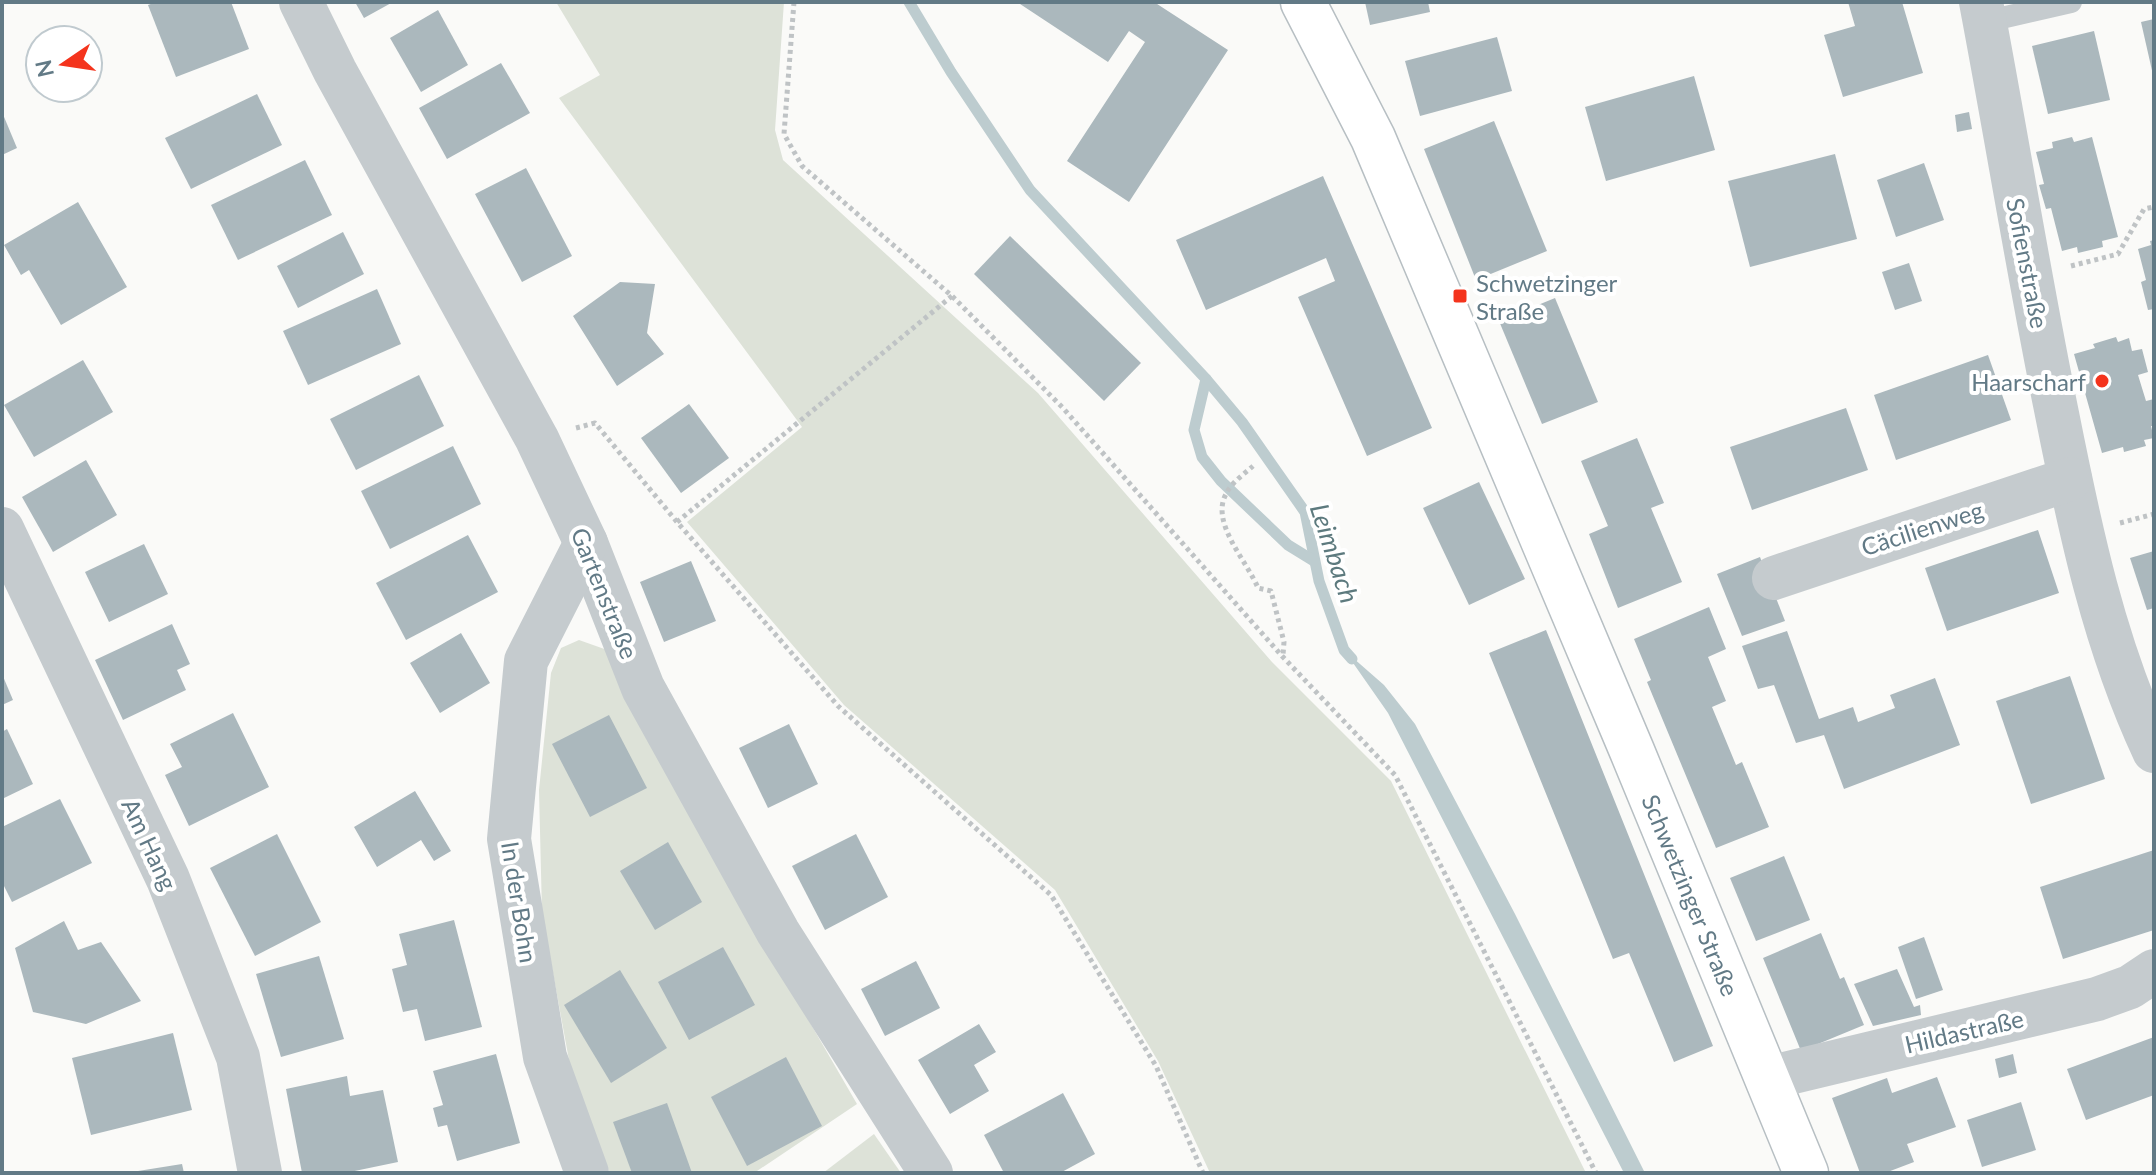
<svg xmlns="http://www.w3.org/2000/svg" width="2156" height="1175" viewBox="0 0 2156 1175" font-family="Lato,sans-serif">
  <rect width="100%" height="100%" fill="#fafaf8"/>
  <g fill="#dde2d8">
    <polygon points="556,2 784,2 775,130 783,160 1038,393 1272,662 1391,781 1586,1173 1210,1173 1158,1061 1055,890 844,705 687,522 802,427 559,98 600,75"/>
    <polygon points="579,640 610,651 720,867 857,1104 754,1173 610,1173 573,1082 542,913 539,790 551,673 561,648"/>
    <polygon points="874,1134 901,1173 823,1173"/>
  </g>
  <polygon fill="#bdcccf" points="1344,650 1384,685 1415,724 1515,914 1645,1173 1624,1173 1388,713"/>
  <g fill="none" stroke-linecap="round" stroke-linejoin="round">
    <g stroke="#bdcccf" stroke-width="11">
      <polyline points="909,2 951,72 1030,190 1206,379 1242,422 1305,512 1319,581 1344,650 1352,659"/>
      <polyline points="1206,379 1194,430 1202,457 1221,481 1288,545 1314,561"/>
    </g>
  </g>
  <g fill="#abb8bd">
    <polygon points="156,2 231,2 249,49 176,77 148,5"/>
    <polygon points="355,2 393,2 364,18"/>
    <polygon points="1017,2 1154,2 1228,50 1129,202 1067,161 1145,42 1129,31 1108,62"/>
    <polygon points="1365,2 1428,2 1430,12 1370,25"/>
    <polygon points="1848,2 1902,2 1923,73 1843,97 1824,35 1855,26"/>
    <polygon points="438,10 468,65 421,92 390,38"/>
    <polygon points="2154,19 2154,75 2153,75 2141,22"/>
    <polygon points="2094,31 2110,100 2048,114 2032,46"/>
    <polygon points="1497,37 1512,91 1420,116 1405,61"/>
    <polygon points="501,63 530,113 447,159 419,108"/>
    <polygon points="1694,76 1715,150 1606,181 1585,107"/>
    <polygon points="257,94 282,145 191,189 165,138"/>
    <polygon points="2,112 17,148 2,155"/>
    <polygon points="1969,112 1972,129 1957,132 1955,115"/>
    <polygon points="1494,121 1547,251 1476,280 1424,149"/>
    <polygon points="2072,137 2074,142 2092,137 2118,237 2102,241 2103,247 2078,253 2077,247 2062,251 2051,208 2046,209 2039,185 2044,184 2036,152 2053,148 2052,142"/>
    <polygon points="1835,154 1857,239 1750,267 1728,181"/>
    <polygon points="305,160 332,215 238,260 211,205"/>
    <polygon points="1924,163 1944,220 1896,237 1877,180"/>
    <polygon points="526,168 572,256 522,282 475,194"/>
    <polygon points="1323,176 1432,428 1367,456 1298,297 1335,281 1326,258 1206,310 1176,240"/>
    <polygon points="78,202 127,287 61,325 29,270 21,275 4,245"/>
    <polygon points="343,232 364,274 298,308 277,266"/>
    <polygon points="1010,236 1141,363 1104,401 974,274"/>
    <polygon points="2154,240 2154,309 2148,310 2141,282 2146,280 2138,249 2151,245 2150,241"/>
    <polygon points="1909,263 1922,301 1895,310 1882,272"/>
    <polygon points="620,282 655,284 647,333 664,354 617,386 573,316"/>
    <polygon points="377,289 401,344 308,385 283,331"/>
    <polygon points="1555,298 1598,402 1542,424 1499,321"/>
    <polygon points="2116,337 2118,342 2129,338 2132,351 2142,349 2148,372 2138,375 2146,401 2154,399 2154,426 2151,426 2154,438 2144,440 2146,446 2124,452 2123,447 2102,453 2074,354 2095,348 2093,344"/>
    <polygon points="1988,355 2011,420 1896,460 1874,395"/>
    <polygon points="83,360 113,412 34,457 4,405"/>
    <polygon points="419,375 444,426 356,470 330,419"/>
    <polygon points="689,404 729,458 681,493 641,438"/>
    <polygon points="1846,408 1868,470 1752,510 1730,447"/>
    <polygon points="1637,438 1664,503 1651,508 1682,582 1618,608 1589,534 1608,526 1581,461"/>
    <polygon points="453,446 481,504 390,549 361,491"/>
    <polygon points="86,460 117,515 53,552 22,497"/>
    <polygon points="1479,482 1525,579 1469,605 1423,508"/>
    <polygon points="2038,530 2059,593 1947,631 1925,568"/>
    <polygon points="468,535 498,592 406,640 376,583"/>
    <polygon points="144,544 168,594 109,622 85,572"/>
    <polygon points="2154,551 2154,608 2147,610 2130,558"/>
    <polygon points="1760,557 1785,621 1742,636 1717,574"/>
    <polygon points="691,561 716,621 664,642 640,582"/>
    <polygon points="1709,607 1726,649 1708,657 1726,701 1712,707 1736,765 1742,762 1769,827 1716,848 1647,682 1651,680 1634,639"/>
    <polygon points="172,624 190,664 177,670 186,690 123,720 95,660"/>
    <polygon points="1546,630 1713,1046 1674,1062 1629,953 1613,959 1489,653"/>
    <polygon points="1787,631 1819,719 1853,707 1858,722 1895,708 1890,695 1935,678 1960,745 1844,789 1824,735 1796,743 1774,685 1758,689 1742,646"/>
    <polygon points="461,633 490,683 440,713 410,663"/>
    <polygon points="2,674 13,700 2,705"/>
    <polygon points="2070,676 2105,779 2031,804 1996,701"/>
    <polygon points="233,713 269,787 189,826 165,775 182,767 170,744"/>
    <polygon points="609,715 647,788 590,817 552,744"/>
    <polygon points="789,724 818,784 768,808 739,748"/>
    <polygon points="7,729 33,784 2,799 2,732"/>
    <polygon points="415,791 451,851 434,861 421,840 377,867 354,827"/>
    <polygon points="60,799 92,863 12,902 2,882 2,827"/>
    <polygon points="277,834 321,922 255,956 210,868"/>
    <polygon points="856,834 888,897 825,930 792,866"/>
    <polygon points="668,842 702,902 655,930 620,871"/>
    <polygon points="2154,850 2154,930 2063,959 2040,887"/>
    <polygon points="1784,856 1810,920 1756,941 1730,878"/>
    <polygon points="454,920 482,1027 425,1041 417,1009 403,1012 392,969 407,965 399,934"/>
    <polygon points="64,921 78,950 101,942 141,1001 86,1024 33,1012 15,948"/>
    <polygon points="1821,933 1840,979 1844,977 1864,1025 1801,1051 1763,958"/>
    <polygon points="1924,937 1943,990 1916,999 1898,947"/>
    <polygon points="723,947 755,1005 689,1040 658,982"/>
    <polygon points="319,956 344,1039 281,1057 256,974"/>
    <polygon points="916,961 940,1008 885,1036 861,989"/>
    <polygon points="1897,969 1914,1007 1920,1005 1921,1015 1873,1026 1854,984"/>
    <polygon points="620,970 667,1048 611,1083 564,1005"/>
    <polygon points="979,1024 996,1052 974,1065 989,1091 950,1114 918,1060"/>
    <polygon points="173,1033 192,1110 91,1135 72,1058"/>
    <polygon points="2154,1037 2154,1095 2086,1120 2067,1069"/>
    <polygon points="496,1054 520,1143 457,1161 447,1125 438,1127 433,1108 443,1105 433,1071"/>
    <polygon points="2013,1054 2017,1073 1999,1078 1995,1059"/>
    <polygon points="786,1057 822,1126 747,1166 711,1097"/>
    <polygon points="347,1076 350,1096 383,1090 398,1162 345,1173 302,1173 286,1089"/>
    <polygon points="1937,1077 1956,1127 1907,1144 1914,1162 1885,1173 1860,1173 1832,1098 1887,1078 1892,1093"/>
    <polygon points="1063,1093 1095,1154 1060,1173 1004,1173 984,1135"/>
    <polygon points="2021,1102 2036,1150 1982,1167 1967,1120"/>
    <polygon points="667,1103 692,1173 632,1173 613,1122"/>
    <polygon points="182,1164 184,1173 138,1173 138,1171"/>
  </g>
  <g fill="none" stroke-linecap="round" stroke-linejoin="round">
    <g stroke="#b7bfc3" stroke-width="47">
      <g id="secondary">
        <path id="s1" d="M1303 2 1373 138 1632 751 1806 1173"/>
      </g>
    </g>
    <g stroke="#bfc3c5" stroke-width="5" stroke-dasharray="4 4" stroke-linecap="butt">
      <polyline points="794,2 784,134 802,166 952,296 1063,408 1282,656 1395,775 1596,1173"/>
      <polyline points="2071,266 2118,254 2144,209 2154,207"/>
      <polyline points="576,428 595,423 677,522 838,706 1051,895 1156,1066 1203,1173"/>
      <path d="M1253 466C1244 474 1231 483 1226 494 1210 523 1247 561 1258 588L1271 591 1284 642 1283 655"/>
      <polyline points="677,522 952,296"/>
      <polyline points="2120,523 2154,514"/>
    </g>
    <polyline stroke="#c5cbce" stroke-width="22" points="1984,22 2071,2"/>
    <g stroke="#c5cbce" stroke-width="44">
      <polyline points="301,2 335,71 537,439 586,543 643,688 778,932 931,1173"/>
      <path d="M1981 2C2007 139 2029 277 2057 414 2080 530 2104 644 2154 751"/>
      <polyline points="2,529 168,879 238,1057 260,1173"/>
      <polyline points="586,543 526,661 509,839 545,1057 587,1173"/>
      <polyline points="1774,578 2070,479"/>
      <polyline points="1768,1078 2097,999 2130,987 2154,971"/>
    </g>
    <use href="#secondary" stroke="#fff" stroke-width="44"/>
  </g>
  <g fill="#f4341d" stroke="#fff" stroke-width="3">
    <rect x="1452" y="288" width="16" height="16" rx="4"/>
    <circle cx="2102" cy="381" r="8"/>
  </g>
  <g text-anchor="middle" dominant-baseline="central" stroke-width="8" stroke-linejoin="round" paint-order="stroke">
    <g font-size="24" fill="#627a86" stroke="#fff">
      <text transform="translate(2028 263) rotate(79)">Sofienstraße</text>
      <text transform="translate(1922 528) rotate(-18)">Cäcilienweg</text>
      <text transform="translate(605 593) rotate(68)">Gartenstraße</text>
      <text transform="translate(150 844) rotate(65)">Am Hang</text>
      <text stroke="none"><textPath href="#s1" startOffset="974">Schwetzinger Straße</textPath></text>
      <text transform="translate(520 902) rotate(81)">In der Bohn</text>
      <text transform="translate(1964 1031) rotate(-13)">Hildastraße</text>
    </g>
    <g font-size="24" fill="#627a86" stroke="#fff" text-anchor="start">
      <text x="1476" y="282">Schwetzinger<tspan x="1476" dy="28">Straße</tspan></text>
      <text x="2086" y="381" text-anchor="end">Haarscharf</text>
    </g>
    <g font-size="26" font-style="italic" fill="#5d7a7e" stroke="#fff">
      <text transform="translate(1335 553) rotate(72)">Leimbach</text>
    </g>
  </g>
  <rect width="2156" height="1175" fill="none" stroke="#627a86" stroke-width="8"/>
  <g transform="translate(64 64) rotate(257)"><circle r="38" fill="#ffffff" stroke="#c0cacf" stroke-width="2"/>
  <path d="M0-6L14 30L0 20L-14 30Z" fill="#f4341d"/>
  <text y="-12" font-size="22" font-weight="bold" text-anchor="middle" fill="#627a86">N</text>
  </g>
</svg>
